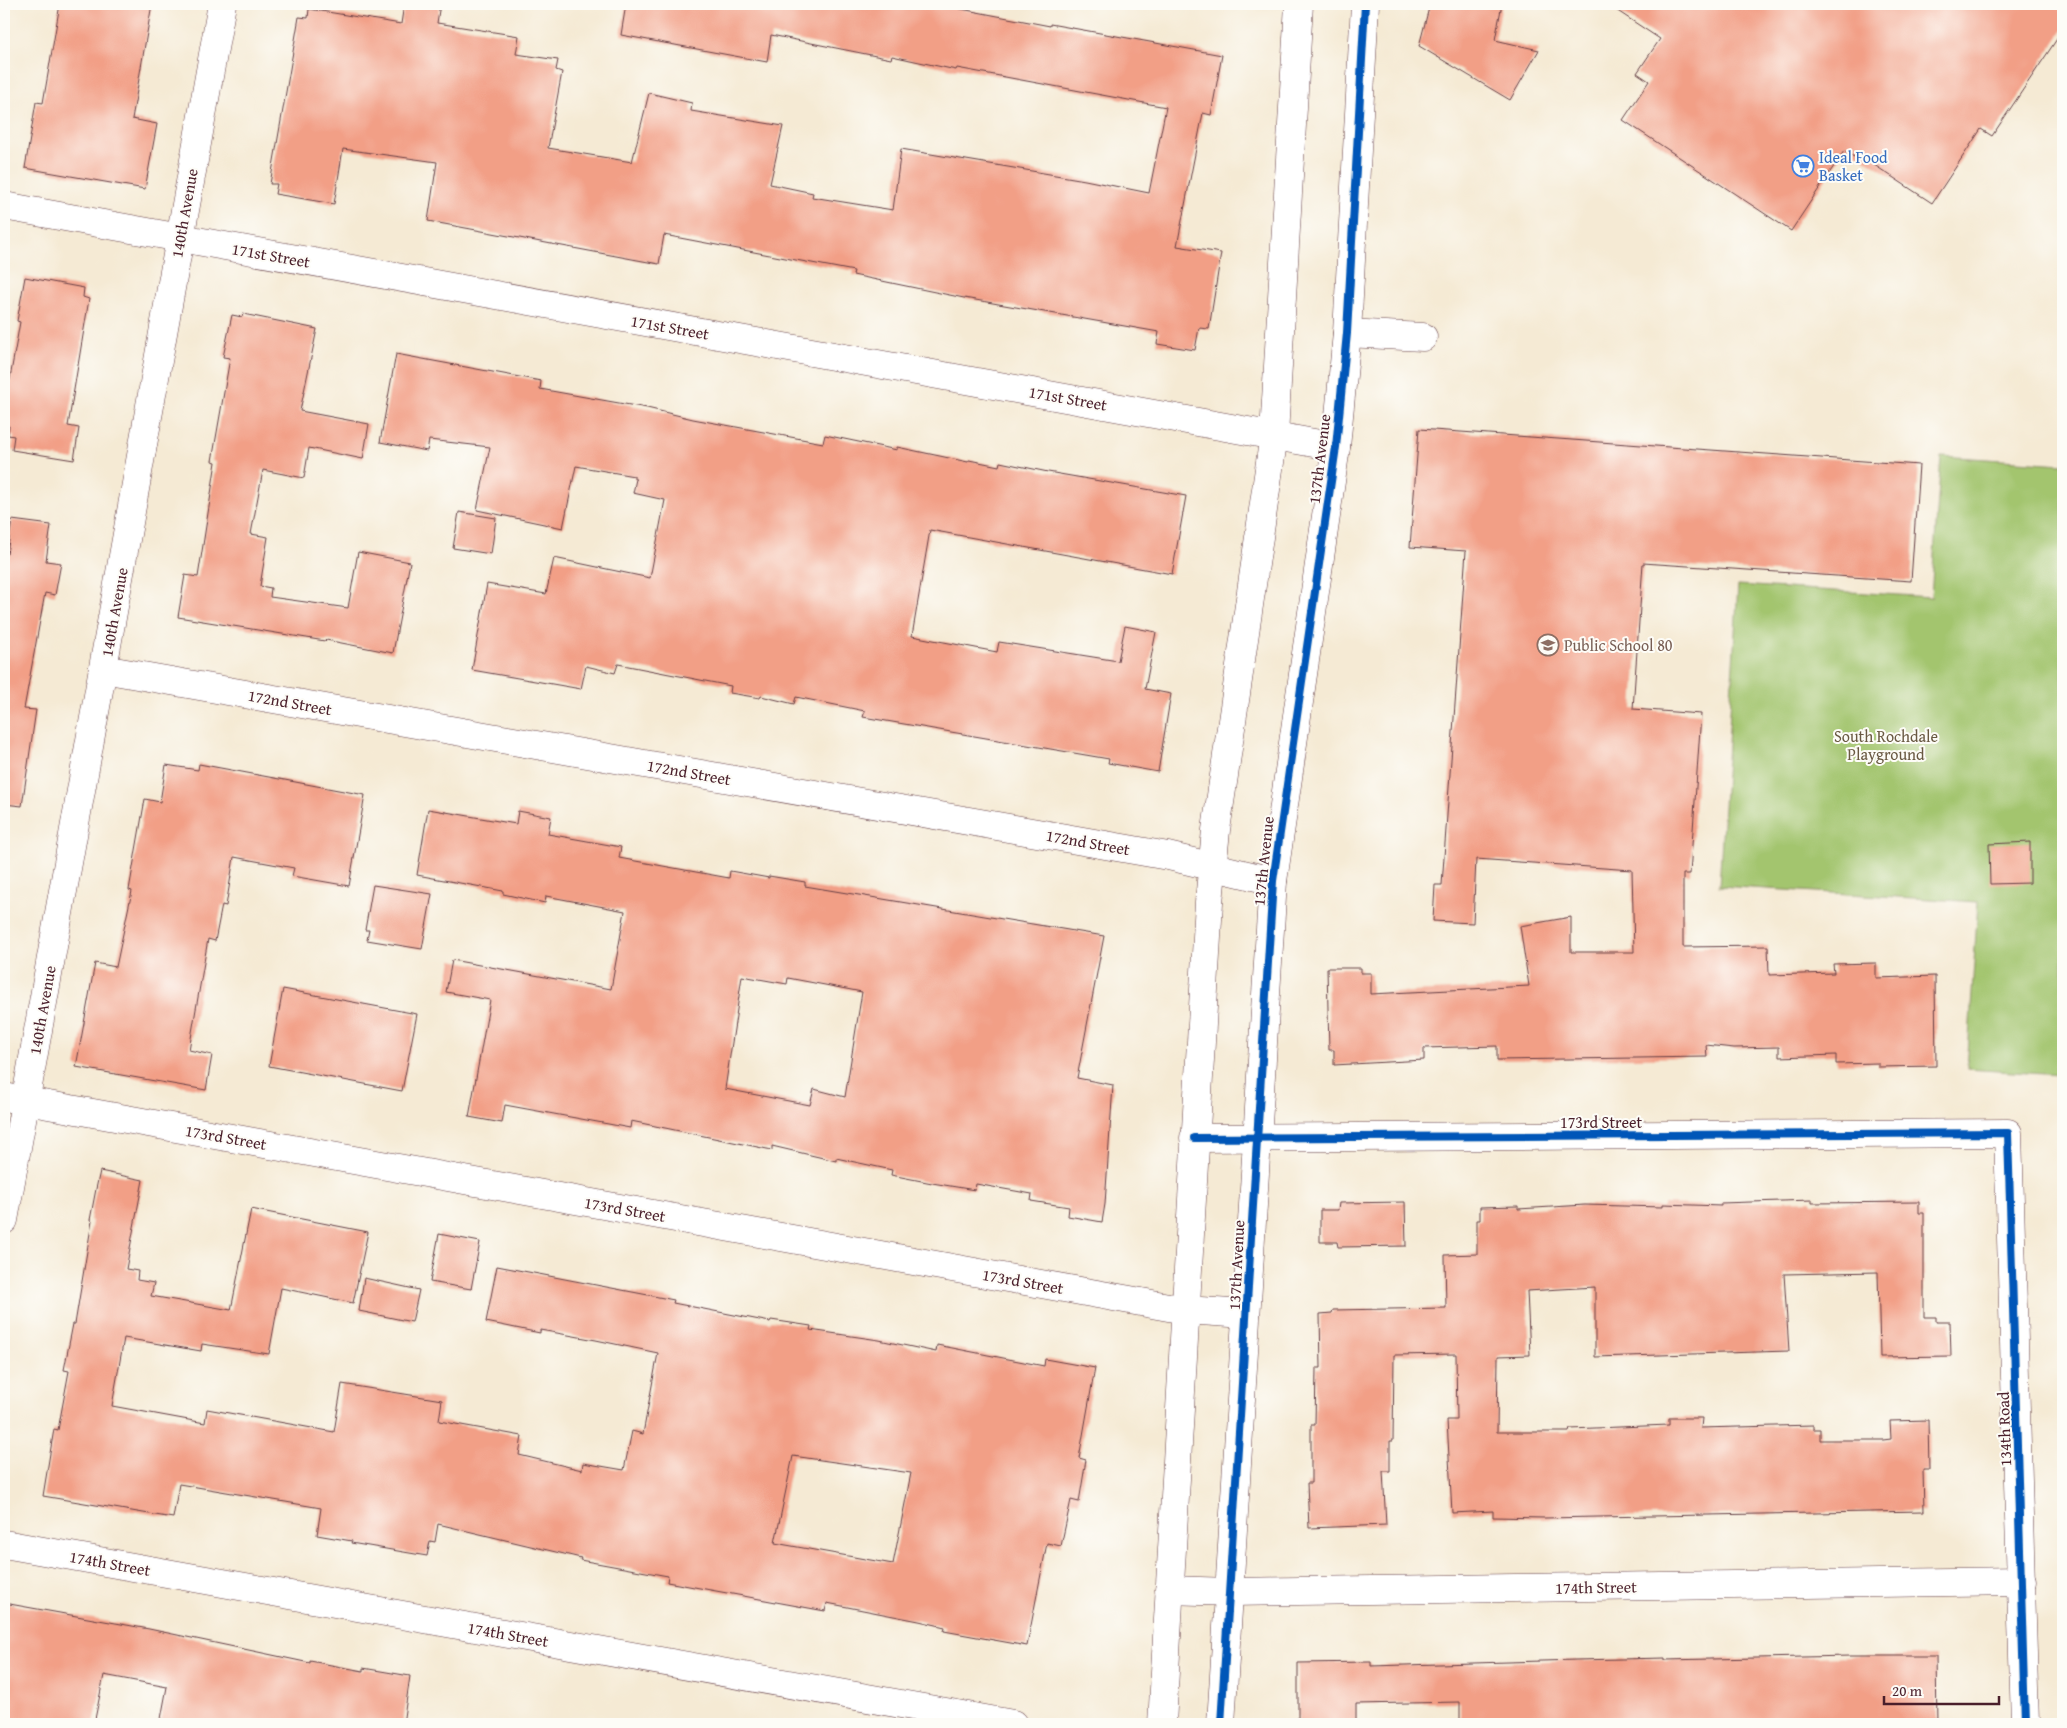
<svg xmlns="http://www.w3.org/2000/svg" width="2067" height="1728" viewBox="0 0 2067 1728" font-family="'Gentium Book Plus',serif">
  <rect width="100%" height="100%" fill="#fdfcf7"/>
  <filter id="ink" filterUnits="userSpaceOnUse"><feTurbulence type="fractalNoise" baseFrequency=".02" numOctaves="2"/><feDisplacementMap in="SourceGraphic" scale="10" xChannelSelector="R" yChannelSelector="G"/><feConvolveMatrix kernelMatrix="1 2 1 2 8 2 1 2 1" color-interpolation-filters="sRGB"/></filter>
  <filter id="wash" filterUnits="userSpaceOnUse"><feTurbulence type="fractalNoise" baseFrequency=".0096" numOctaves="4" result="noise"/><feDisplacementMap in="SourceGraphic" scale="20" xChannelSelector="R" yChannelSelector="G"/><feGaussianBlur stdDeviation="1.12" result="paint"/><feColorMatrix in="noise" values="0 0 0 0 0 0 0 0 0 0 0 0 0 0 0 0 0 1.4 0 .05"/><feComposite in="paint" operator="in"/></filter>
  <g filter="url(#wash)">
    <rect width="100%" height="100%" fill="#f5ead4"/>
    <polygon fill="#a3c56e" stroke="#76724c" points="1941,456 2063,464 2063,1009 2059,1075 1967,1069 1978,902 1719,886 1738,585 1931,597"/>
    <g id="blocks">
      <g fill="#f29f86" fill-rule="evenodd">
        <polygon points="60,4 152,4 132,119 157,124 145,189 25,168 36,102 43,103"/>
        <polygon points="404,4 440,4 437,23 519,36 516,54 558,60 556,70 562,72 548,148 632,162 649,93 692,103 691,111 783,126 770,184 813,193 812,197 893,210 901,149 1085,180 1149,193 1166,107 957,68 956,70 892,56 891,59 771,35 767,62 621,35 626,4 935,4 1050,26 1050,24 1222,55 1211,115 1203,113 1177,246 1221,253 1209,329 1199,328 1195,350 1157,344 1159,332 964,298 853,275 854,271 664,235 659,264 428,221 437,162 343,149 334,204 275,194 277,184 270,184 299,17 308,18 309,9 401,24"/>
        <polygon points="1430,4 1502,4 1495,40 1539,50 1510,100 1419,46"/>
        <polygon points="1607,4 2063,4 2063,30 1992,136 1981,129 1932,203 1856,153 1854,157 1844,151 1791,231 1623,120 1649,81 1637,73 1660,39"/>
        <polygon points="25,277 84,288 83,297 89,299 68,426 79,428 74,460 12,450 14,436 8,435 9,426 4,425 4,412 20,322 17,321"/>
        <polygon points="243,314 317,329 300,411 369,424 363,459 309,448 304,478 263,470 251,534 268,537 260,586 271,588 270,597 348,608 358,552 410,562 393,653 326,640 325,641 178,617 185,575 198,577 216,462 212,461 230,358 223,357 232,315 242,317"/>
        <polygon points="396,354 541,381 540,389 647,408 693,419 823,443 825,435 897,450 897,447 968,462 969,460 999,466 1000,462 1048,472 1186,496 1172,574 930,530 912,636 997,652 999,642 1118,661 1125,626 1156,632 1145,689 1171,694 1158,772 1108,763 1109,759 863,717 865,711 796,697 794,704 761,696 760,698 730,693 731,686 618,664 615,673 586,666 581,689 472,670 487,584 546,594 554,558 650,578 665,500 633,493 636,479 634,479 634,476 576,466 563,528 477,510 490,447 429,440 427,451 380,442"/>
        <polygon points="1419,429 1919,465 1911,581 1643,563 1633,709 1701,714 1690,874 1683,874 1683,947 1768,946 1769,975 1834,973 1833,964 1876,963 1876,978 1935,976 1936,1066 1878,1067 1878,1063 1836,1064 1836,1055 1779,1057 1779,1047 1734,1048 1706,1045 1707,1057 1497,1060 1497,1046 1459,1047 1424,1048 1424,1060 1334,1065 1334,1050 1329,1050 1327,968 1361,968 1361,973 1371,973 1371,994 1529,986 1520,926 1571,917 1571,952 1634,952 1632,870 1476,859 1473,923 1433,921 1435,885 1442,885 1466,551 1410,547"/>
        <polygon points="459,512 496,518 491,554 453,548"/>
        <polygon points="12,520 51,525 46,561 61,563 55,595 45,593 24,709 36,710 22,806 4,804 4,554 7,554"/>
        <polygon points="199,764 365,795 349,886 292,876 294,868 234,857 226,906 222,905 215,941 208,939 189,1050 212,1055 206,1090 76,1067 95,963 116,967 132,891 129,890 145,799 160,802 166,765 198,770"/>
        <path d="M428 809 516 824 518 811 551 817 548 834 621 847 619 858 729 878 730 871 769 878V876L805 882V886L1104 936 1077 1078 1113 1085 1105 1204 1102 1222 1068 1216 1069 1207 1031 1201 1032 1194 976 1184 975 1190 932 1183 891 1175 892 1170 836 1158V1161L772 1146V1150L631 1121 630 1128 505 1105 502 1123 469 1117 490 1000 446 992 452 960 611 989 625 911 546 896 545 903 503 894V891L417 875ZM742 976 787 984 788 978 862 992 845 1097 814 1089 810 1105 725 1089Z"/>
        <polygon points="2030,842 2030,883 1990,884 1989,844"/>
        <polygon points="373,885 432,894 422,949 367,940 369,930 365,930"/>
        <polygon points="283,989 417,1014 402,1091 269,1066"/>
        <path d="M100 1171 143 1180 126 1269 138 1271 137 1280 154 1283 151 1296 231 1310 251 1209 368 1232 353 1303 281 1288 269 1354 202 1344 201 1351 124 1338 112 1406 205 1423 207 1409 334 1432 342 1384 442 1400 439 1421 522 1436 519 1455 582 1470 583 1463 624 1470 632 1431 643 1434 658 1353 596 1340 540 1330V1333L486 1322 497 1266 674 1300 673 1303 770 1322 771 1320 811 1326 810 1330 879 1340 936 1352 937 1345 1044 1366 1045 1359 1095 1368 1079 1458 1086 1460 1079 1502 1071 1500 1061 1546 1047 1543 1027 1646 944 1631 945 1627 919 1621 827 1603 825 1611 667 1582 668 1576 580 1560 581 1558 438 1524 435 1542 430 1541 427 1556 351 1543 352 1541 317 1535 321 1508 179 1484 173 1518 43 1496 54 1429 58 1430 69 1371 64 1370 73 1324H75L92 1221 90 1220 96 1189ZM793 1456 911 1473 893 1564 775 1543Z"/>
        <polygon points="1812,1200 1812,1203 1919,1202 1919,1213 1924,1213 1924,1317 1936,1317 1936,1322 1950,1322 1951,1356 1880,1357 1878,1272 1784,1274 1789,1351 1595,1357 1595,1287 1527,1291 1530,1355 1498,1356 1497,1432 1569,1432 1570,1429 1669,1425 1669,1418 1702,1418 1701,1428 1813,1425 1813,1429 1820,1429 1820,1440 1883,1440 1891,1439 1890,1421 1928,1420 1929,1470 1923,1470 1924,1511 1544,1518 1493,1517 1493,1511 1452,1513 1447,1420 1457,1420 1456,1354 1394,1355 1393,1441 1390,1441 1390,1471 1383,1471 1386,1525 1309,1528 1307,1483 1311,1483 1311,1425 1315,1425 1316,1368 1321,1368 1320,1314 1332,1313 1333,1310 1446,1308 1445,1255 1477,1254 1477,1220 1480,1220 1480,1207 1518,1206 1518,1209 1585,1205 1663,1207 1663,1204 1721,1206 1721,1203"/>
        <polygon points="1405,1202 1406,1246 1338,1247 1337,1242 1320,1242 1320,1210 1338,1210 1339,1203"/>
        <polygon points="439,1234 480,1242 471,1289 430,1282"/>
        <polygon points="364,1278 419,1290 412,1322 359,1311"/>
        <polygon points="4,1603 149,1629 310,1663 310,1661 363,1671 363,1668 410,1676 403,1724 160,1724 167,1687 104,1675 94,1724 4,1724"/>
        <polygon points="1850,1656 1936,1656 1937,1724 1460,1724 1460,1702 1356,1704 1356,1724 1298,1724 1298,1663 1371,1662 1371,1666 1576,1660 1665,1658 1665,1660"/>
      </g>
    </g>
  </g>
  <g filter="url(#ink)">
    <use href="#blocks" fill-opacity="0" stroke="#643d44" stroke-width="1"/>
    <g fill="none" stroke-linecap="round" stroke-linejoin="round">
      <g stroke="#643d44" stroke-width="29">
        <g id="minor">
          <polyline points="4,206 1336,447"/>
          <polyline points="1347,333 1423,337"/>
          <polyline points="103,669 1168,856 1273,881"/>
          <polyline points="4,1097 1141,1302 1185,1310 1246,1314"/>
          <polyline points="1194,1138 2008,1133 2025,1724"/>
          <polyline points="4,1220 222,4"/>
          <polyline points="4,1544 1013,1724"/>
          <polyline points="1169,1590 1230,1592 2022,1581"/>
          <polyline points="1162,1724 1209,902 1216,830 1274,435 1299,4"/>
          <polyline points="1221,1724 1273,881 1336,447 1347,333 1365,4"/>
        </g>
      </g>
      <use href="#minor" stroke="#fff" stroke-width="28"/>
      <g stroke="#fdfcf7" stroke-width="11">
        <g id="cycleway">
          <polyline points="1194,1138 2008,1133 2025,1724"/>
          <polyline points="1221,1724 1273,881 1336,447 1347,333 1365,4"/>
        </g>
      </g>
      <use href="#cycleway" stroke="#0057b8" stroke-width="8"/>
    </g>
  </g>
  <defs>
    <g id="supermarket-ring" transform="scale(1.125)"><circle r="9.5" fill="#fdfcf7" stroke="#3f7fe0" stroke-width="1.5"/><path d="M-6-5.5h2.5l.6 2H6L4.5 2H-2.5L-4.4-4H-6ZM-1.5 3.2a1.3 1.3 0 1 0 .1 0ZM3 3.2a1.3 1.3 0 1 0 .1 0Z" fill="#3f7fe0"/></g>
    <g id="school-ring" transform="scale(1.125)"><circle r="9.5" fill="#fdfcf7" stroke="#8d6e63" stroke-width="1.5"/><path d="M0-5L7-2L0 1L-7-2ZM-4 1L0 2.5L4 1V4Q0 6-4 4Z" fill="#8d6e63"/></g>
  </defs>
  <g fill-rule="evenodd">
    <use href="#supermarket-ring" x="1803" y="166"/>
    <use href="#school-ring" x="1548" y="645"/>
  </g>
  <g text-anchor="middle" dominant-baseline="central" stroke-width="4" stroke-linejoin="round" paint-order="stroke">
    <g font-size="16" fill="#366cbe" stroke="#fdfcf7" text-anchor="start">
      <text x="1819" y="157">Ideal Food<tspan x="1819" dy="18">Basket</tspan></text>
    </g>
    <g font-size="16" fill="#4a1f2b" stroke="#fdfcf7">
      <text transform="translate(184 213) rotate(-80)">140th Avenue</text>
      <text transform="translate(271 255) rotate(10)">171st Street</text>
      <text transform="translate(670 327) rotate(10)">171st Street</text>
      <text transform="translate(1068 398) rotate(10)">171st Street</text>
      <text transform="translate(1319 459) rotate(-83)">137th Avenue</text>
      <text transform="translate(114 612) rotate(-80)">140th Avenue</text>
      <text transform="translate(290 702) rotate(10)">172nd Street</text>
      <text transform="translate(689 772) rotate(10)">172nd Street</text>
      <text transform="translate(1088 842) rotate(10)">172nd Street</text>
      <text transform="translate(1263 861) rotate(-84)">137th Avenue</text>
      <text transform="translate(42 1010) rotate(-80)">140th Avenue</text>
      <text x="1601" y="1122">173rd Street</text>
      <text transform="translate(226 1137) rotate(10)">173rd Street</text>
      <text transform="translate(625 1209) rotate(10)">173rd Street</text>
      <text transform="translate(1236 1265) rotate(-87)">137th Avenue</text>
      <text transform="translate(1023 1281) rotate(10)">173rd Street</text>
      <text transform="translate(2004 1429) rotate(-92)">134th Road</text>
      <text transform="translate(110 1563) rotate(10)">174th Street</text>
      <text transform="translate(1596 1587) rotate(-1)">174th Street</text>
      <text transform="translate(508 1634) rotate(10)">174th Street</text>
    </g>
    <g font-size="16" fill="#785e54" stroke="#fdfcf7" text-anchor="start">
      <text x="1564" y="645">Public School 80</text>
    </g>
    <g font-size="16" fill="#695942" stroke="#fdfcf7">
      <text x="1886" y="736">South Rochdale<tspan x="1886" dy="18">Playground</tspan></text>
    </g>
  </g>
  <rect width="2067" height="1728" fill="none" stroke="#fdfcf7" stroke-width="20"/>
  <path d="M1884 1696v8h115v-8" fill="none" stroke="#4a1f2b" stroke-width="2.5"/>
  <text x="1892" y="1696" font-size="15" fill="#4a1f2b" stroke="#fdfcf7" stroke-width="4" paint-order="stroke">20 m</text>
</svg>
